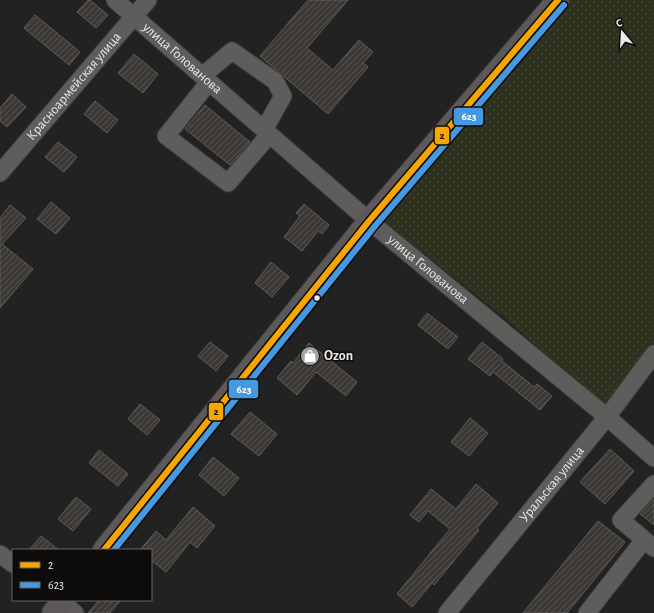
<svg xmlns="http://www.w3.org/2000/svg" width="654" height="613" viewBox="0 0 654 613" font-family="'Alegreya Sans',sans-serif">
  <defs>
    <pattern id="park-dots" width="8" height="8" patternUnits="userSpaceOnUse"><rect width="8" height="8" fill="#2f311f"/><path d="M2 2h.1M6 6h.1" fill="none" stroke="#434535" stroke-width="1.8" stroke-linecap="round"/></pattern>
    <pattern id="building-hatch" width="6" height="6" patternUnits="userSpaceOnUse"><rect width="6" height="6" fill="#3c3934"/><path d="M-1 1l2-2M0 6l6-6M5 7l2-2" fill="none" stroke="#585651"/></pattern>
  </defs>
  <rect width="100%" height="100%" fill="#232222"/>
  <polygon fill="url(#park-dots)" points="569,0 654,0 654,345 607,408 505,318 383,221"/>
  <g fill="url(#building-hatch)" stroke="#5d5c5b">
    <polygon points="88,0 90,0 108,15 96,28 77,12"/>
    <polygon points="308,0 348,0 307,48 333,70 359,40 373,52 363,63 368,67 328,114 260,56"/>
    <polygon points="35,15 80,52 69,65 24,28"/>
    <polygon points="134,54 158,74 143,93 118,73"/>
    <polygon points="12,94 26,107 7,127 0,121 0,108"/>
    <polygon points="95,101 118,120 107,133 84,114"/>
    <polygon points="205,105 250,142 230,165 185,129"/>
    <polygon points="58,142 77,157 64,172 45,157"/>
    <polygon points="51,202 70,218 56,234 37,219"/>
    <polygon points="304,204 329,225 322,234 318,231 302,251 284,237 300,216 296,213"/>
    <polygon points="10,205 26,218 2,244 33,269 0,308 0,218"/>
    <polygon points="271,262 289,277 272,297 255,283"/>
    <polygon points="427,313 458,337 448,349 418,325"/>
    <polygon points="210,342 228,356 216,371 198,356"/>
    <polygon points="482,342 503,359 502,361 534,387 537,384 552,396 540,410 493,372 490,376 468,359"/>
    <polygon points="309,343 357,382 346,396 316,372 297,395 277,378 291,361 293,363"/>
    <polygon points="140,404 160,420 147,435 128,419"/>
    <polygon points="250,412 277,434 259,456 231,434"/>
    <polygon points="470,418 488,433 469,456 451,442"/>
    <polygon points="610,449 634,471 605,504 580,482"/>
    <polygon points="99,450 128,474 118,486 89,463"/>
    <polygon points="213,457 239,478 224,496 199,475"/>
    <polygon points="476,484 498,503 477,528 479,530 434,585 432,583 412,607 397,594 450,529 428,511 419,522 410,515 431,489 456,509"/>
    <polygon points="76,497 91,509 73,531 58,519"/>
    <polygon points="654,499 654,525 640,514"/>
    <polygon points="193,507 215,526 197,548 190,542 166,572 151,560 151,550 140,550 156,531 166,540"/>
    <polygon points="598,521 625,542 567,613 523,613"/>
    <polygon points="41,536 59,550 29,550"/>
    <polygon points="99,600 121,600 110,613 88,613"/>
  </g>
  <g fill="none" stroke-linecap="round" stroke-linejoin="round">
    <g stroke="#3d3c3c" stroke-width="19">
      <g id="minor">
        <path id="s1" d="M115 0 369 221 607 417 654 458"/>
        <polyline points="202,76 232,51 275,81 283,96 264,130"/>
        <polyline points="209,82 166,136 228,183 269,135"/>
        <path id="s2" d="M0 173 148 0"/>
        <polyline points="654,484 621,520 654,548"/>
        <polyline points="0,554 13,564"/>
        <polyline points="59,600 75,613"/>
        <path id="s3" d="M447 613 607 417 654 354"/>
        <polyline points="587,613 644,540"/>
      </g>
    </g>
    <g stroke="#3d3c3c" stroke-width="24">
      <g id="major">
        <polyline points="104,550 369,221 558,0"/>
        <polyline points="53,613 64,600"/>
      </g>
    </g>
    <use href="#minor" stroke="#5e5d5c" stroke-width="17"/>
    <use href="#major" stroke="#5e5959" stroke-width="22"/>
    <g stroke="#0d0c0b" stroke-width="9">
      <polyline id="bus-1" points="104,550 369,221 558,0"/>
    </g>
    <g stroke="#0d0c0b" stroke-width="9">
      <polyline id="bus-2" points="114,550 375,226 564,5"/>
    </g>
    <use href="#bus-1" stroke="#f7a600" stroke-width="6"/>
    <use href="#bus-2" stroke="#4699e1" stroke-width="6"/>
  </g>
  <defs>
    <g id="shop-disc" transform="scale(1)"><circle r="9.5" fill="#a5a4a3" stroke="#0d0c0b"/><path d="M-5-2.5h2.3a2.7 3.5 0 0 1 5.4 0H5L5.5 6h-11ZM-1.5-2.5h3a1.5 2.3 0 0 0-3 0Z" fill="#fff"/></g>
  </defs>
  <g fill-rule="evenodd">
    <use href="#shop-disc" x="310" y="356"/>
  </g>
  <circle fill="#ebeae9" stroke="#0d0c0b" stroke-width="1.5" cx="317" cy="298" r="3.5"/>
  <g text-anchor="middle" dominant-baseline="central" stroke-width="3" stroke-linejoin="round" paint-order="stroke">
    <g font-size="14" fill="#ebeae9" stroke="#0d0c0b">
      <text stroke="none"><textPath href="#s1" startOffset="89">улица Голованова</textPath></text>
      <text stroke="none"><textPath href="#s2" startOffset="114">Красноармейская улица</textPath></text>
      <text stroke="none"><textPath href="#s1" startOffset="413">улица Голованова</textPath></text>
      <text stroke="none"><textPath href="#s3" startOffset="166">Уральская улица</textPath></text>
    </g>
    <g font-size="14" font-weight="bold" fill="#ebeae9" stroke="#0d0c0b" text-anchor="start">
      <text x="324" y="356">Ozon</text>
    </g>
  </g>
  <g stroke="#0d0c0b" stroke-width="1.5">
    <rect x="453" y="107" width="31" height="19" rx="4" fill="#4699e1"/>
    <rect x="434" y="126" width="16" height="19" rx="4" fill="#f7a600"/>
    <rect x="228" y="379" width="31" height="20" rx="4" fill="#4699e1"/>
    <rect x="208" y="402" width="16" height="19" rx="4" fill="#f7a600"/>
  </g>
  <g font-size="11" text-anchor="middle" font-weight="bold" fill="#fff">
    <text x="469" y="120">623</text>
    <text x="244" y="393">623</text>
  </g>
  <g font-size="11" text-anchor="middle" font-weight="bold" fill="#111">
    <text x="442" y="139">2</text>
    <text x="216" y="415">2</text>
  </g>
  <rect x="12" y="549" width="140" height="52" fill="#0d0c0b" stroke="#666564"/>
  <rect x="20" y="562" width="20" height="6" fill="#f7a600" stroke="#666564"/>
  <text x="48" y="569" font-size="12" fill="#ebeae9">2</text>
  <rect x="20" y="582" width="20" height="6" fill="#4699e1" stroke="#666564"/>
  <text x="48" y="589" font-size="12" fill="#ebeae9">623</text>
  <g transform="translate(622 32) rotate(342)" stroke="#0d0c0b" stroke-width="3" paint-order="stroke">
  <path d="M0-3L7 15L0 10L-7 15Z" fill="#ebeae9"/>
  <text y="-6" font-size="11" font-weight="bold" text-anchor="middle" fill="#ebeae9">С</text>
  </g>
</svg>
